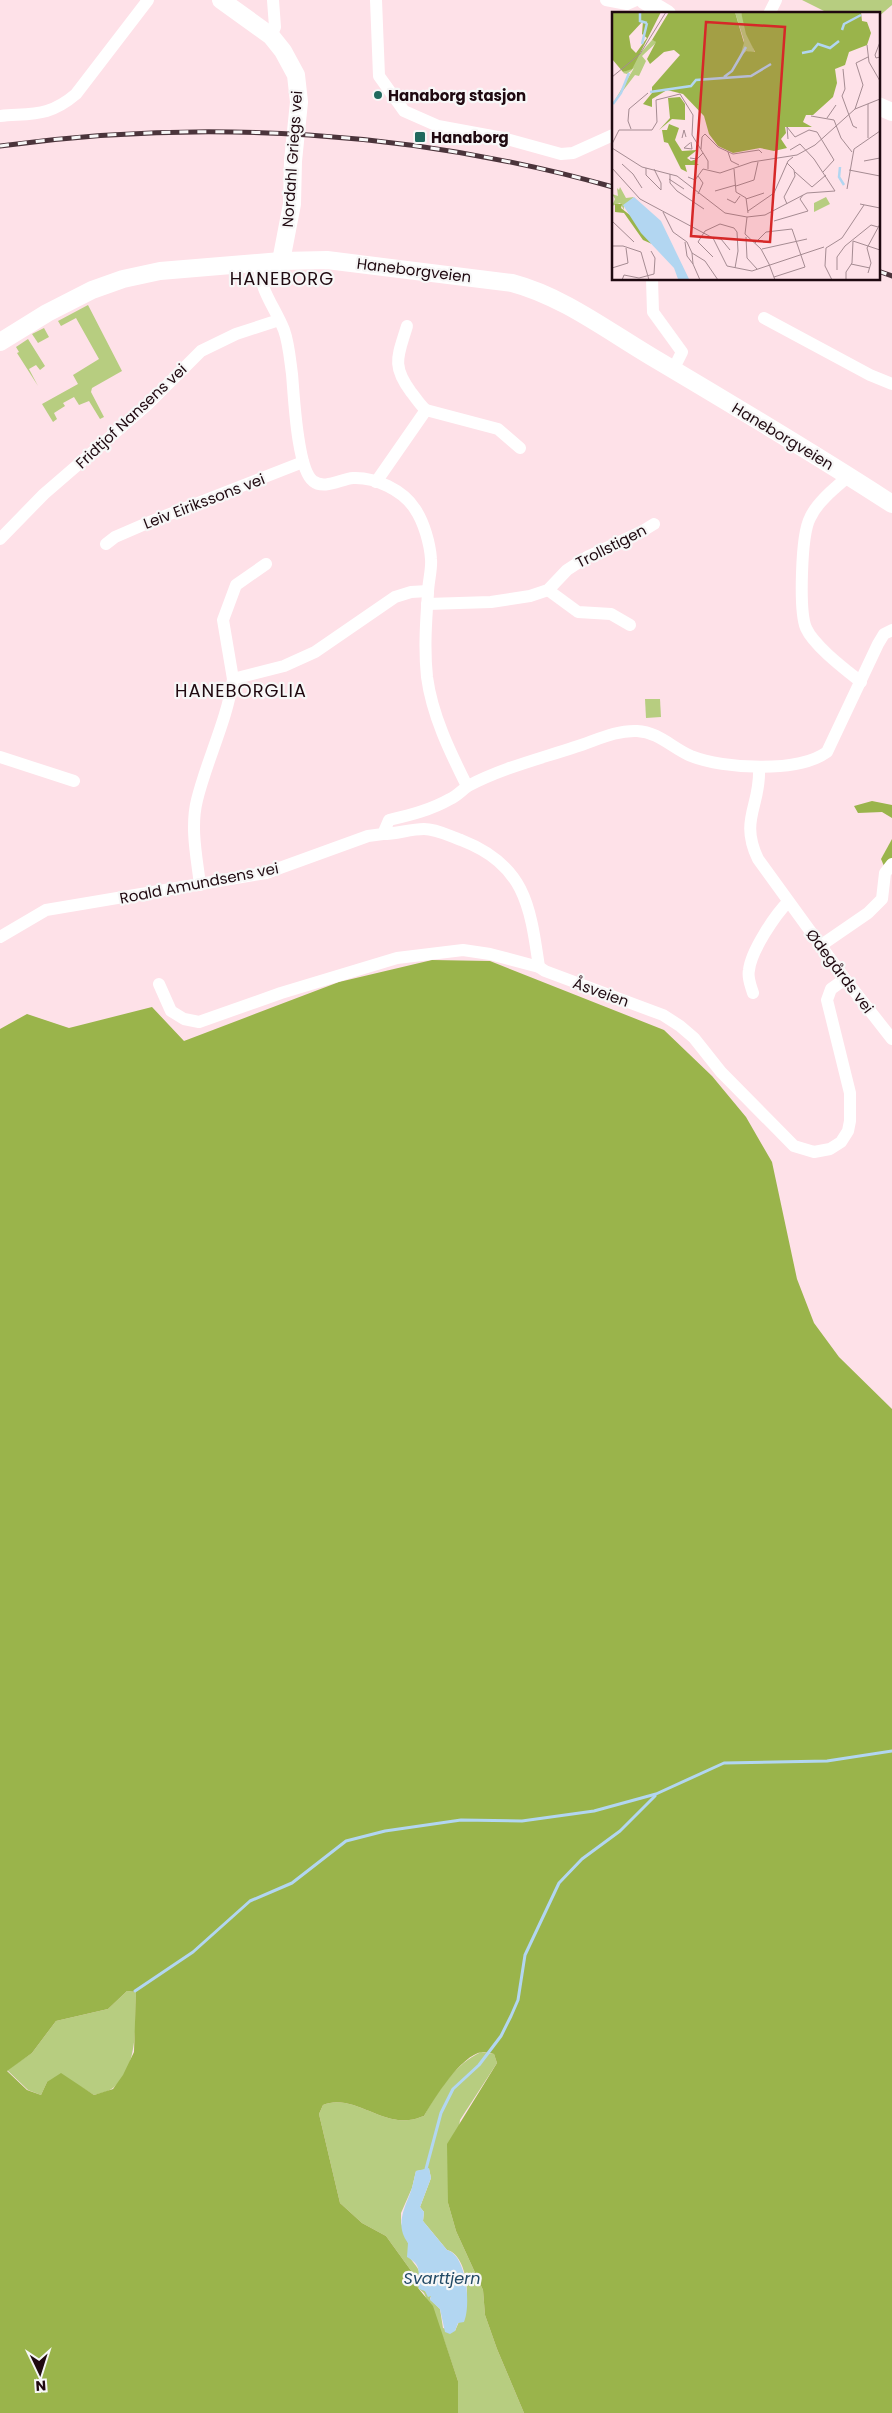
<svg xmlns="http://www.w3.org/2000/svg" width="892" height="2413" viewBox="0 0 892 2413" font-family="Poppins,sans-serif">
  <rect width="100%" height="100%" fill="#fee1e8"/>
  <g fill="#b7cd80" fill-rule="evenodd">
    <polygon points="802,0 892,0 892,5 878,17 878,14 830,14"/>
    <polygon points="88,305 122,371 92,388 91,392 104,417 100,419 89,401 79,405 74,397 63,403 65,406 54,413 57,419 53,422 42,404 78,384 73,375 99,359 76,318 61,326 58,321"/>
    <polygon points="44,328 49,337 38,343 32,334"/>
    <polygon points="28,339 45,366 40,370 36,365 29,369 38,386 17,353 19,352 16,347"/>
    <polygon points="645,699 660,699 661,717 646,718"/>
    <path d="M127 1991 136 1992C135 2021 139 2068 113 2088 108 2092 100 2093 94 2095L81 2087 47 2082 41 2095 28 2090 7 2070 32 2053 56 2021 108 2009Z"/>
    <path d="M481 2052 494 2054 497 2063 460 2120 448 2203 456 2231 483 2290 485 2315 497 2349 524 2413H458V2381L444 2340 424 2293 418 2288 412 2272 386 2236 362 2223 340 2203 319 2114 323 2105C351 2093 380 2124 409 2120 414 2120 420 2117 424 2116 438 2091 455 2064 481 2052ZM429 2169 431 2178 420 2207 424 2212 423 2221 447 2250C464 2254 469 2286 466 2301 465 2311 459 2321 455 2331L443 2328 440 2309 430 2299 431 2296 418 2285C422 2270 418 2269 410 2258L408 2243 401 2223V2213L412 2188 416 2171Z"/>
  </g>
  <g fill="#9ab44b" fill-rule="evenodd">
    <polygon points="872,801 892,805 892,818 882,812 858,813 854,806"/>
    <polygon points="892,839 892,869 887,873 881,859"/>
    <path d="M432 960 490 961 664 1030 712 1076 746 1117 772 1162 797 1279 814 1323 839 1357 892 1409V2413H524L497 2349 485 2315 483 2290 456 2231 448 2203 447 2144 497 2063 494 2054C490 2053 485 2052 482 2052 461 2055 434 2099 424 2116 420 2117 414 2120 409 2120 380 2124 351 2093 323 2105L319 2114 340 2203 362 2223 386 2236 412 2272 418 2288 433 2306 458 2381V2413H0V1029L27 1014 69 1028 152 1007 184 1041 339 982ZM127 1991 136 1992 134 2052 123 2075 113 2089 94 2095 61 2073 47 2082 41 2095 27 2090 7 2071 32 2053 56 2021 108 2009Z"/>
  </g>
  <path fill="#b2d6f1" d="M429 2168 431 2178 420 2207 424 2212 423 2221 447 2250C467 2255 471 2306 464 2322L458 2323 455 2331 450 2334 445 2332 440 2309 430 2300 431 2296 428 2297 425 2291 419 2289C415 2277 426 2267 407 2257L408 2243C395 2226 404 2209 411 2191 413 2185 414 2178 416 2171Z"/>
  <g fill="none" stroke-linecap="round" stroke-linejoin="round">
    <g stroke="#b2d6f1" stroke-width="3">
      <polyline points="135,1991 193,1952 250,1901 292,1883 346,1841 385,1831 461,1820 522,1821 594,1811 656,1794 724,1763 827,1761 892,1751"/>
      <polyline points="426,2169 441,2113 453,2089 479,2065 501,2036 511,2016 518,2000 525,1955 559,1883 582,1859 620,1831 655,1796"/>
    </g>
    <g stroke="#fff" stroke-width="12">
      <polyline points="376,0 379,76 404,111 438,126 503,138 561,154 573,153 613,135"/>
      <polyline points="606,0 627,4 636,0"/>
      <polyline points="769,14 776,0"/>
      <polyline points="271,36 275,27 273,0"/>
      <path d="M0 116C33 113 49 117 76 94L148 0"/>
      <path d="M259 263C260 292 274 305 284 330 289 344 290 360 292 374 294 396 297 469 313 481 324 490 341 479 353 478 375 477 403 490 415 509 424 522 430 544 431 559 432 570 428 582 428 593 426 621 424 649 427 677 432 715 450 752 467 786"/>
      <polyline points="652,279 653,312 682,352 673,370"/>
      <polyline points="764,318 870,375 892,384"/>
      <path d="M407 326C398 356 391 365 411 392 416 398 420 405 426 410"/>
      <path d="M849 476C836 487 817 502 810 518 801 535 799 611 806 628 814 646 846 670 861 682"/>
      <polyline points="376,482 426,410 498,429 520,448"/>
      <polyline points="0,539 44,494 147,405 201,351 236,334 279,320"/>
      <polyline points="106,544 115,537 152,521 303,462"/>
      <polyline points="548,590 578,612 611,614 630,625"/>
      <polyline points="427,604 491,602 530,596 548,590 567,570 587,557 641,532 654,524"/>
      <polyline points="233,679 223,620 236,585 266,564"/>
      <polyline points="0,757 74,781"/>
      <path d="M759 768C761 806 739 819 758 859L845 979 892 1039"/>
      <path d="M383 834C397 834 410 829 424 829 437 829 449 836 461 840 525 865 530 905 539 967"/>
      <path d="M200 885C197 858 190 828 197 800 207 759 227 721 233 679L284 666 315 652 395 597 411 592 428 591"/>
      <path d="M0 937 46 910 266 873 368 836 383 834 389 820C410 815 431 810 450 799 457 796 462 790 468 786 502 768 539 759 575 747 595 741 615 730 637 731 659 732 672 748 691 756 724 769 798 773 827 752L878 644 884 634 892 630"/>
      <polyline points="820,946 868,913 882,899 885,873 892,864"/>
      <polyline points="159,984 171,1011 184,1019 199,1022 281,993 397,958 463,950 490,954 539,967 545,971 663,1015 680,1026 694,1038 721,1072 794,1146 814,1152 830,1149 841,1142 848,1131 850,1121 850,1093 827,1000 831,989 845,979"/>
      <path d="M753 993C751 986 747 978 749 970 751 951 775 915 788 902"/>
    </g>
    <g stroke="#fff" stroke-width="18">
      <polyline points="221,0 271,36 283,51 296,75 299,102 293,161 292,204 281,261"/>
      <polyline points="644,0 667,14"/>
      <polyline points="878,106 892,112"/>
      <path d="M0 342 47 313 92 290 123 279 160 271 281 261 327 260 512 283C562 296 608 331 652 357 733 405 814 453 892 504"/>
    </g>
    <g stroke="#4b343b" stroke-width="5">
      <g id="rail">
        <path d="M0 146C204 118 415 131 613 187"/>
        <polyline points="878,271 892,276"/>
      </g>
    </g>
    <use href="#rail" stroke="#f7f7f7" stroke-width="3" stroke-dasharray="9" stroke-linecap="butt"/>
  </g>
  <g fill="#21695e" stroke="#f7f7f7" stroke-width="2">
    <circle cx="378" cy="95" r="5"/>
    <rect x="414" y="131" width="12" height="12" rx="2.5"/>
  </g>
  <g text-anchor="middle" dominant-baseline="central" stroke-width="4.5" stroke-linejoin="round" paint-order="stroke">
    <g font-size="15" font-weight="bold" fill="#1f0910" stroke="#f7f7f7" text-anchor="start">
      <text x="388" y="95">Hanaborg stasjon</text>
      <text x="431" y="137">Hanaborg</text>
    </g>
    <g font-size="15" fill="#1f0910" stroke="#f7f7f7">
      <text transform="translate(292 159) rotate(-86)">Nordahl Griegs vei</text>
      <text transform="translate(414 270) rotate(7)">Haneborgveien</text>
      <text transform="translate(131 416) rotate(-43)">Fridtjof Nansens vei</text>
      <text transform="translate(783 436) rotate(31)">Haneborgveien</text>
      <text transform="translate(204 501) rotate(-21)">Leiv Eirikssons vei</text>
      <text transform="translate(611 546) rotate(-27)">Trollstigen</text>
      <text transform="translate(199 883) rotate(-11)">Roald Amundsens vei</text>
      <text transform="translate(840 971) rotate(53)">Ødegårds vei</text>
      <text transform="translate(601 992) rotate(20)">Åsveien</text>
    </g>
    <g font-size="16" font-style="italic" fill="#214965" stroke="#f7f7f7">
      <text x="442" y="2278">Svarttjern</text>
    </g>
    <g font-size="18" letter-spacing="1" fill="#1f0910" stroke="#f7f7f7">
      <text x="282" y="278">HANEBORG</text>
      <text x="241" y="690">HANEBORGLIA</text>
    </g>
  </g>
  <g transform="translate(612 12)">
    <rect width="268" height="268" fill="#fee1e8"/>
    <path d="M123 0H129L143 41 134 39 127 44 132 29ZM228 15 236 20 240 17 238 25 226 28ZM40 28 45 30 30 44 34 49 27 64 23 63 0 93 22 56 15 62 11 61ZM8 175 14 186 22 185 12 194V198L8 191 0 194 3 187 0 182 6 184 5 176 7 178ZM214 185 218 192 202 200V191Z" fill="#b7cd80"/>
    <path d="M0 0H49L10 77 20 57 11 60 0 47ZM31 9 30 22 35 26 24 41 19 36 17 24ZM57 0H123L132 31 128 44 134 39 143 40 134 22 129 0H249L250 9 255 10 259 21 255 33 237 40 233 53 223 57 225 71 221 85 201 103H194L191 110 200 115H173L174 121 169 127 175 136 162 139 148 136 121 141 106 134 97 122 92 104 71 82 55 78 40 87V95L31 92 40 81V75L68 43 62 38 52 40 38 52 35 47 44 30 40 28ZM68 85 73 92V108L60 107 47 118 58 106 56 86ZM57 112 67 116 63 128 70 139 85 138 75 146 79 149 85 147 84 151 87 153H73L75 160 69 157 56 131 52 130 50 118H55ZM3 192H10L9 196 19 204 40 232 31 228 12 201 3 200Z" fill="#9ab44b" fill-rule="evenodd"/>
    <path d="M22 185 49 209 77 267H66L62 256 29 221 11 193Z" fill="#b2d6f1"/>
    <path fill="none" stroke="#b2d6f1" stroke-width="2.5" d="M28 0V9L35 11M230 18 232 12 249 3M30 32 35 11M190 41 200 39 206 32 218 36 227 29M112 65 120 59 134 35M38 80 79 74 84 68 139 64 159 52M1 92 9 81 17 61M228 155 227 165 232 173"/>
    <path fill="none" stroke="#a58b92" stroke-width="1" d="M268 30 263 43 264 46 268 45M255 33 257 50 268 69M231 57 233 77 230 84 241 114 245 116M0 65 28 42 54 0M256 92V126M243 97 251 73 244 51 256 45M199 104 222 108 229 126 240 140M215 106 224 93M19 117 16 109 17 97 36 81M7 118H40L45 110 44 88 68 82 81 103 80 123 96 149V157M70 126 72 118 74 125M176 127 175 115 183 125 197 118 205 120 222 148 211 160M78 131 72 136 80 137 79 130M0 132 7 118M0 136 30 155 65 164 113 201 135 205 153 203 195 181 223 179 202 147 188 132 178 138M89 137 90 125 93 122 106 135 121 142 147 138 150 141M116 140 119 149 127 153M78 146 85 147 91 141M252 149 268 146M10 152 21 162 30 176M0 156 28 187 101 226 115 254 140 259 212 235M34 156V163L49 178V171L42 157M122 157 124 180 134 186 136 201M237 158 268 164M183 160 200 175M58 162V171L65 179 92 197M76 165 83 168 91 157 108 161 140 150 185 143 203 133 243 97 268 87M57 167 72 177M124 174 142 168 146 150M200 175 214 163M235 177 242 137 268 119M103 179 124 173M86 182 91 171 86 164M115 187 123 191 128 184M134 187 152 181M175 192 172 185 183 164 182 158 175 151M248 192 268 196M136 199 162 181 176 149 181 145M51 200 61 220 75 230 80 241 93 249 106 268M135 205 133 222 149 237 157 252M0 209 22 230M162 209 196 199 188 187 191 183M134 225 135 246 145 257M101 226 109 227 118 238M73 230 75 244 81 252M143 231 154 220 180 217 193 255 162 265M0 234H11L29 240 37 268M214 236 230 226 252 193M214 236 213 254 220 268M150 237 195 227M80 241 81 252 88 268M101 245 86 230 93 219 108 212 122 216 125 220 126 239 123 256M157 252 163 268M239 252 258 256M0 256 16 251 14 236M225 258V245L233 234 259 213 266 215M256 261 259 251 255 236 268 212M10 268 12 263 27 266 42 262 43 246 39 239M234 268V260L240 251 241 229 268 238"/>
    <path fill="#d62828" fill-opacity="0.15" stroke="#d62828" stroke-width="2.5" d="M94 10 173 15 158 230 79 224Z"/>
    <rect width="268" height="268" fill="none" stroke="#1f0910" stroke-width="2.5"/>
  </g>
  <g transform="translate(40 2373) rotate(176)" stroke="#f7f7f7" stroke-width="4" paint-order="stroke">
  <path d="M0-4L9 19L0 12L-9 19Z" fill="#1f0910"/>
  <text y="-8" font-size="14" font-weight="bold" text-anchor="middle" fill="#1f0910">N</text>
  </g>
</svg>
